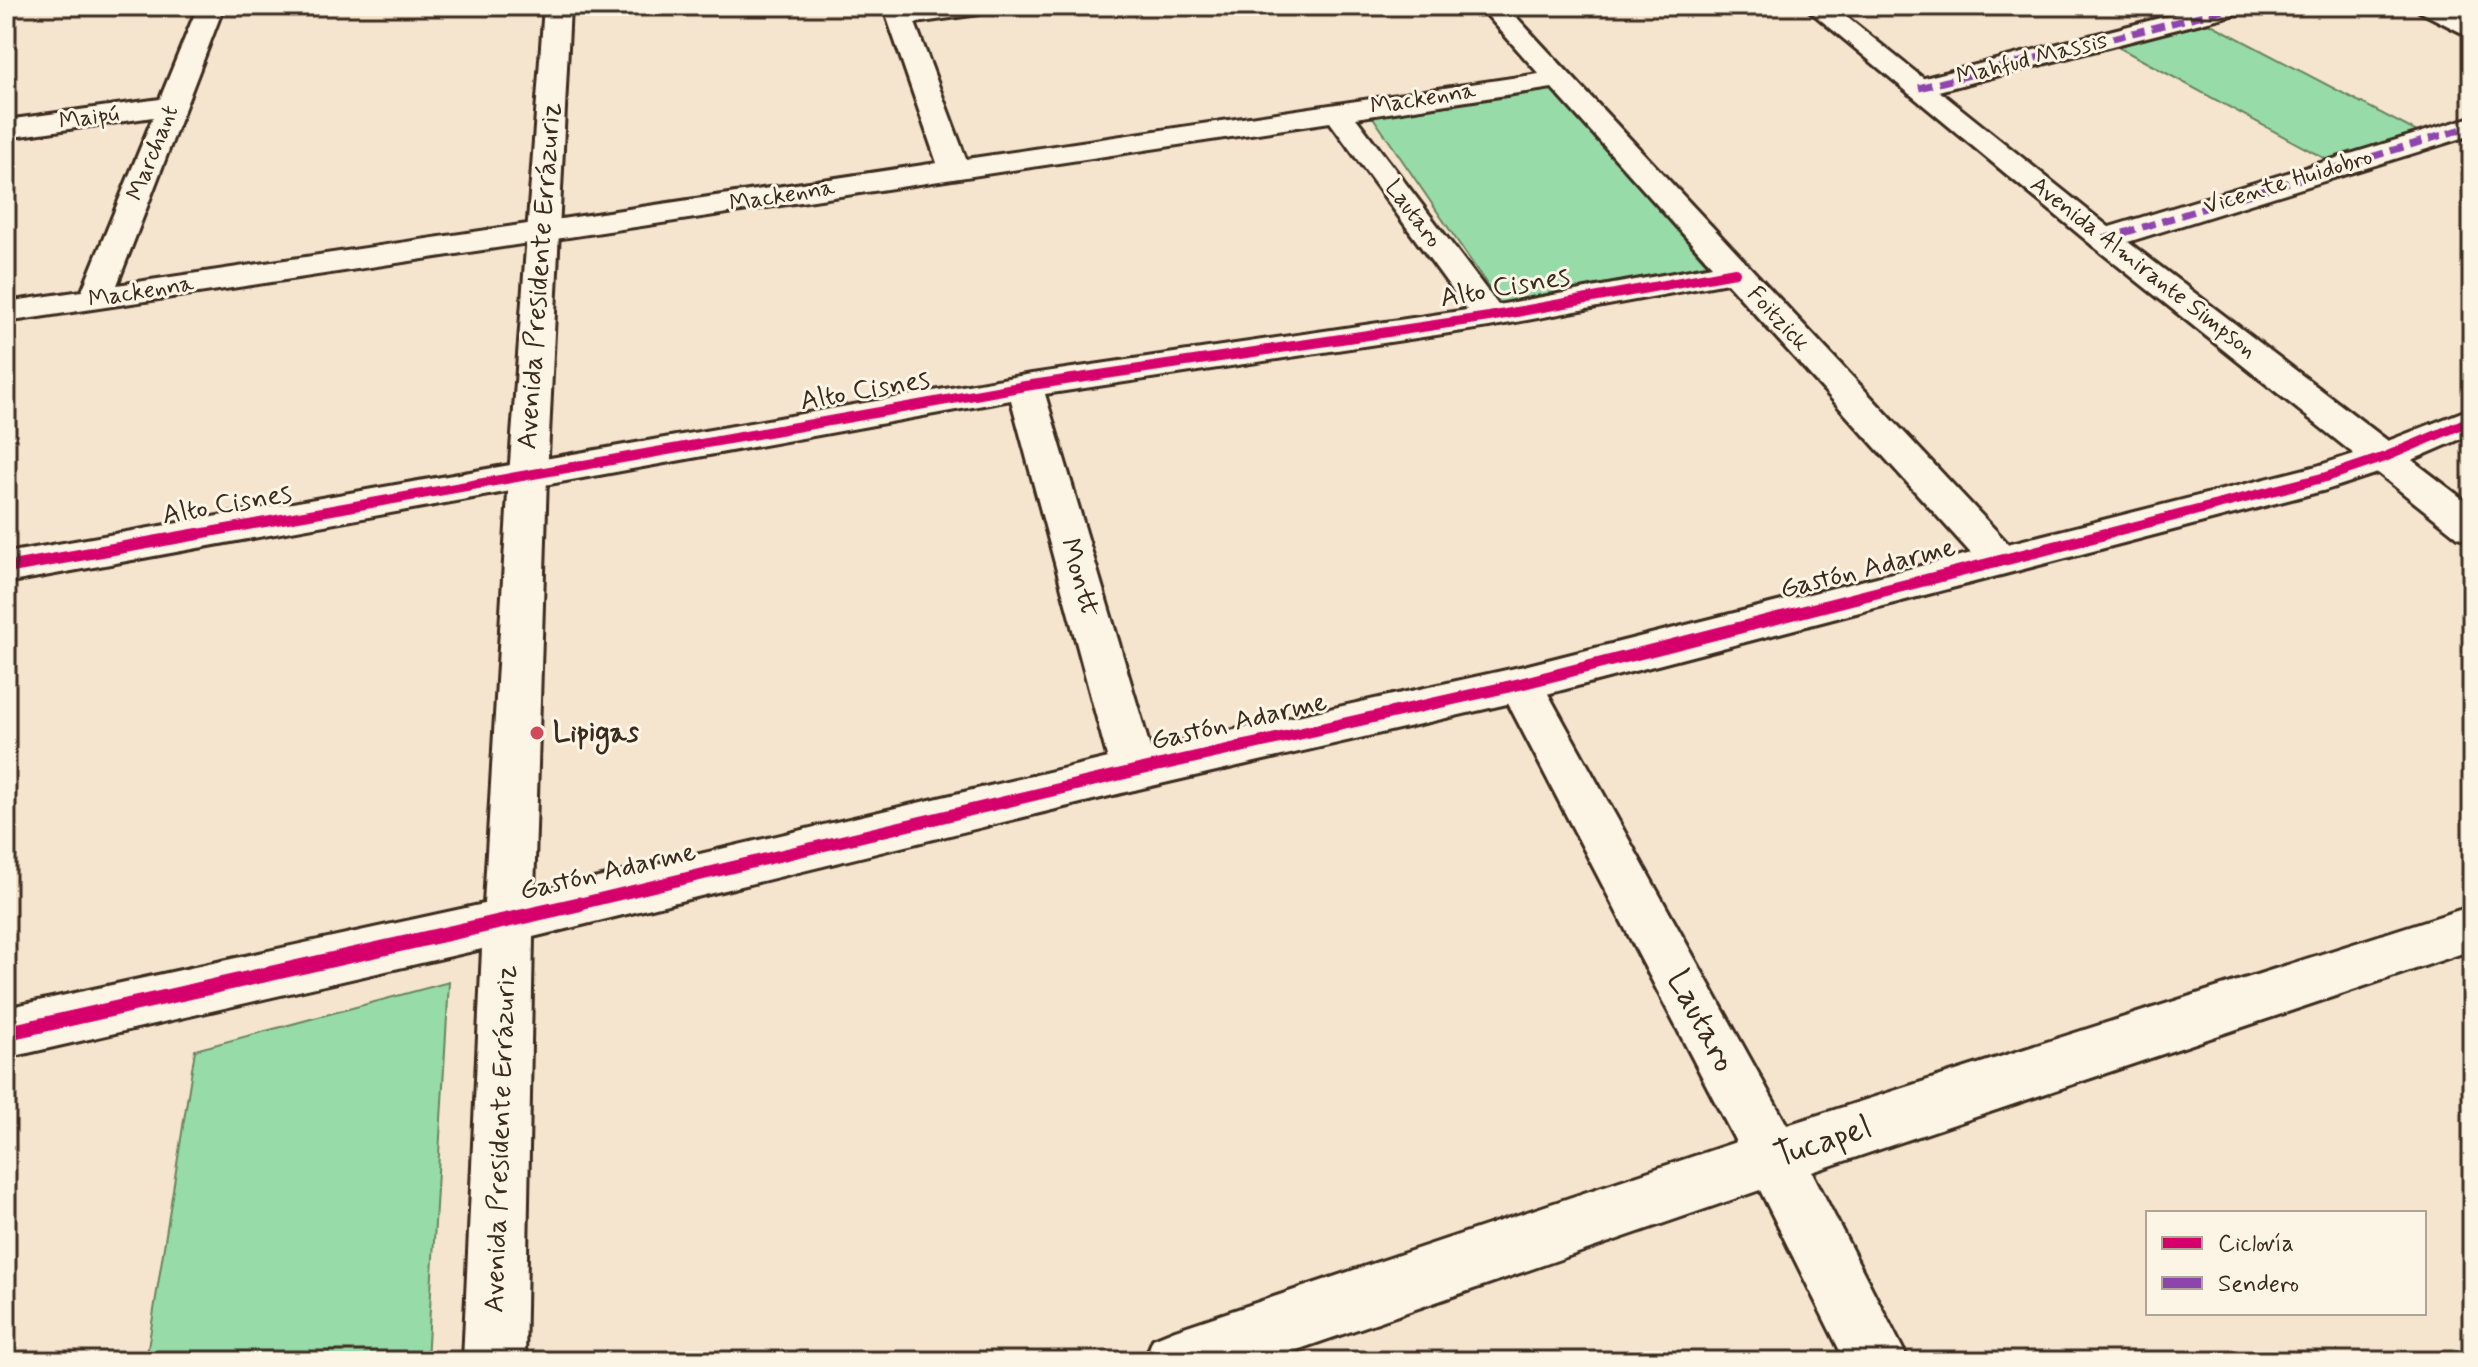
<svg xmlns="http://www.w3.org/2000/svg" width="2478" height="1367" viewBox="0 0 2478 1367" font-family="Mynerve,sans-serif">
  <rect width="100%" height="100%" fill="#f6e5ce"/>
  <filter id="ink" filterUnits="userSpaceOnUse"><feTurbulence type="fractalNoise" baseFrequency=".0125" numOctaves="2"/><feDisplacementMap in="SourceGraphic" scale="16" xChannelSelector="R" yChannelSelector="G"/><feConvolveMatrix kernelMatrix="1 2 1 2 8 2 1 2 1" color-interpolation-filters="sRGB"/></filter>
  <g filter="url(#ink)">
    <g fill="#97dca8" stroke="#698363" stroke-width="2">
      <polygon points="2209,23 2423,135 2331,162 2116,46"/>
      <polygon points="1549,84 1711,269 1501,305 1368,110"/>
      <polygon points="449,982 427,1361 146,1361 195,1050"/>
    </g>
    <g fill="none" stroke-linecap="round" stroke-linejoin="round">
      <g stroke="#3b2a1e" stroke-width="6">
        <g id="minor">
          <path d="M198 6H224L117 285 937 163 883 6H992L988 11 979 14 915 23 966 159 1539 74 1479 6H1506L2014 550 2020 560 2014 570 2000 574 1986 570 1727 283 1489 327 1045 394 1157 771 1150 784 1134 790 1118 784 1111 771 1011 400 6 583V553L1025 375 1467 310 1330 122 6 322V302L82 291 153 117 6 138V120L160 99ZM1552 88 1712 266 1498 305 1356 118Z"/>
          <polygon points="2207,6 2251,6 2247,11 1919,96 1909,94 1905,88 1909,82"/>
          <polygon points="2415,6 2447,6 2472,19 2472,38 2419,11"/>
          <polygon points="2472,117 2472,135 2115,246 2104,249 2093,246 2088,239 2093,232"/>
          <polygon points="1520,667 1536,672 1787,1125 2472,906 2472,950 1812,1172 1909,1361 1845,1361 1760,1190 1265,1361 1144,1361 1153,1339 1175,1330 1736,1142 1498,684 1504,672"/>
        </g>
      </g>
      <g stroke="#3b2a1e" stroke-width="6">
        <polygon id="tertiary" points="544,6 570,6 547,476 534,893 1134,752 1520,667 2317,466 2354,454 2093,246 1804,6 1833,6 2115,232 2388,441 2472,408 2472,434 2412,460 2472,506 2472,541 2458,537 2378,473 2326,490 1520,701 1134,790 533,937 525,1361 463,1361 482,949 6,1058 6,1008 484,904 509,476"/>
      </g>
      <use href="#minor" fill="#fcf5e5" fill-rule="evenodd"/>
      <use href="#tertiary" fill="#fcf5e5" fill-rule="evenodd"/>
      <g stroke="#8e44ad" stroke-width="7" stroke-dasharray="13 7" stroke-linecap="butt">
        <polyline points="1919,88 2238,6"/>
        <polyline points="2104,239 2472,126"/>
      </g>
      <polyline stroke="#8e44ad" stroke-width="8" stroke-dasharray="16 8" stroke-linecap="butt" points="2104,239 2111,237"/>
      <g stroke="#fcf5e5" stroke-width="14">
        <g id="cycleway-far2">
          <polyline points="187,536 1025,386 1489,317 1735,272"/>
          <polyline points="2097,536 2326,477 2385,457 2472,420"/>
        </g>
      </g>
      <g stroke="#fcf5e5" stroke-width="17">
        <g id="cycleway-far1">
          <polyline points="6,568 198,534"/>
          <polyline points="570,906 1134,771 1520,684 2105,534"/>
        </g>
      </g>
      <g stroke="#fcf5e5" stroke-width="20">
        <polyline id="cycleway" points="6,1033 579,904"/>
      </g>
      <use href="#cycleway-far2" stroke="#d6006c" stroke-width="10"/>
      <use href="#cycleway-far1" stroke="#d6006c" stroke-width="12"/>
      <use href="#cycleway" stroke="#d6006c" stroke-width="15"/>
    </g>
  </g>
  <circle fill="#d1495b" stroke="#fcf5e5" stroke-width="3" cx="537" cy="733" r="8"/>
  <g text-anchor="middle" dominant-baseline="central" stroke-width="6" stroke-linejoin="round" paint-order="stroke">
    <g font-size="24" fill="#3b2a1e" stroke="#fcf5e5">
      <text transform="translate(2032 59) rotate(-14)">Mahfud Massis</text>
      <text transform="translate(1423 99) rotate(-9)">Mackenna</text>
      <text transform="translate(89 118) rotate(-8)">Maipú</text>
      <text transform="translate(153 153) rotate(-68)">Marchant</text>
      <text transform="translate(2288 182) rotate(-17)">Vicente Huidobro</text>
      <text transform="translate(782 196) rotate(-9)">Mackenna</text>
      <text transform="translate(1413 214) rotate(53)">Lautaro</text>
      <text transform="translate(2143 268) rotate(38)">Avenida Almirante Simpson</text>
      <text transform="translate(141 292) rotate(-9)">Mackenna</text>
      <text transform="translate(1778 319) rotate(47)">Foitzick</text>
    </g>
    <g font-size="28" fill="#3b2a1e" stroke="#fcf5e5">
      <text transform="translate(540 276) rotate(-86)">Avenida Presidente Errázuriz</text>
      <text transform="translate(1505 288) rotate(-10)">Alto Cisnes</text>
      <text transform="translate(865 391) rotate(-10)">Alto Cisnes</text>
      <text transform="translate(227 505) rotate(-10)">Alto Cisnes</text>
      <text transform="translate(1868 569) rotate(-14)">Gastón Adarme</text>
      <text transform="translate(1079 578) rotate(74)">Montt</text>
      <text transform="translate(1239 722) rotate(-13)">Gastón Adarme</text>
      <text transform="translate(608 872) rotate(-13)">Gastón Adarme</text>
      <text transform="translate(501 1139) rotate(-88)">Avenida Presidente Errázuriz</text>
    </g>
    <g font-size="28" font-weight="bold" fill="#3b2a1e" stroke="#fcf5e5" text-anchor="start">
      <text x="553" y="733">Lipigas</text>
    </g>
    <g font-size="34" fill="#3b2a1e" stroke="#fcf5e5">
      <text transform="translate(1701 1021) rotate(62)">Lautaro</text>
      <text transform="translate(1823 1142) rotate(-18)">Tucapel</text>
    </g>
  </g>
  <rect width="2478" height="1367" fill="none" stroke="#fcf5e5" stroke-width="32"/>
  <rect x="16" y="16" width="2446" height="1335" fill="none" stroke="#3b2a1e" stroke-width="3" filter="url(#ink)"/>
  <rect x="2146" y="1211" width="280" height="104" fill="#fcf5e5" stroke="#afa495" stroke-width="2"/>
  <rect x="2162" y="1237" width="40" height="12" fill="#d6006c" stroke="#afa495" stroke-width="2"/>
  <text x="2218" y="1251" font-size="24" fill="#3b2a1e">Ciclovía</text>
  <rect x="2162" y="1277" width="40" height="12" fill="#8e44ad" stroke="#afa495" stroke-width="2"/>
  <text x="2218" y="1291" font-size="24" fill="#3b2a1e">Sendero</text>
</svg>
